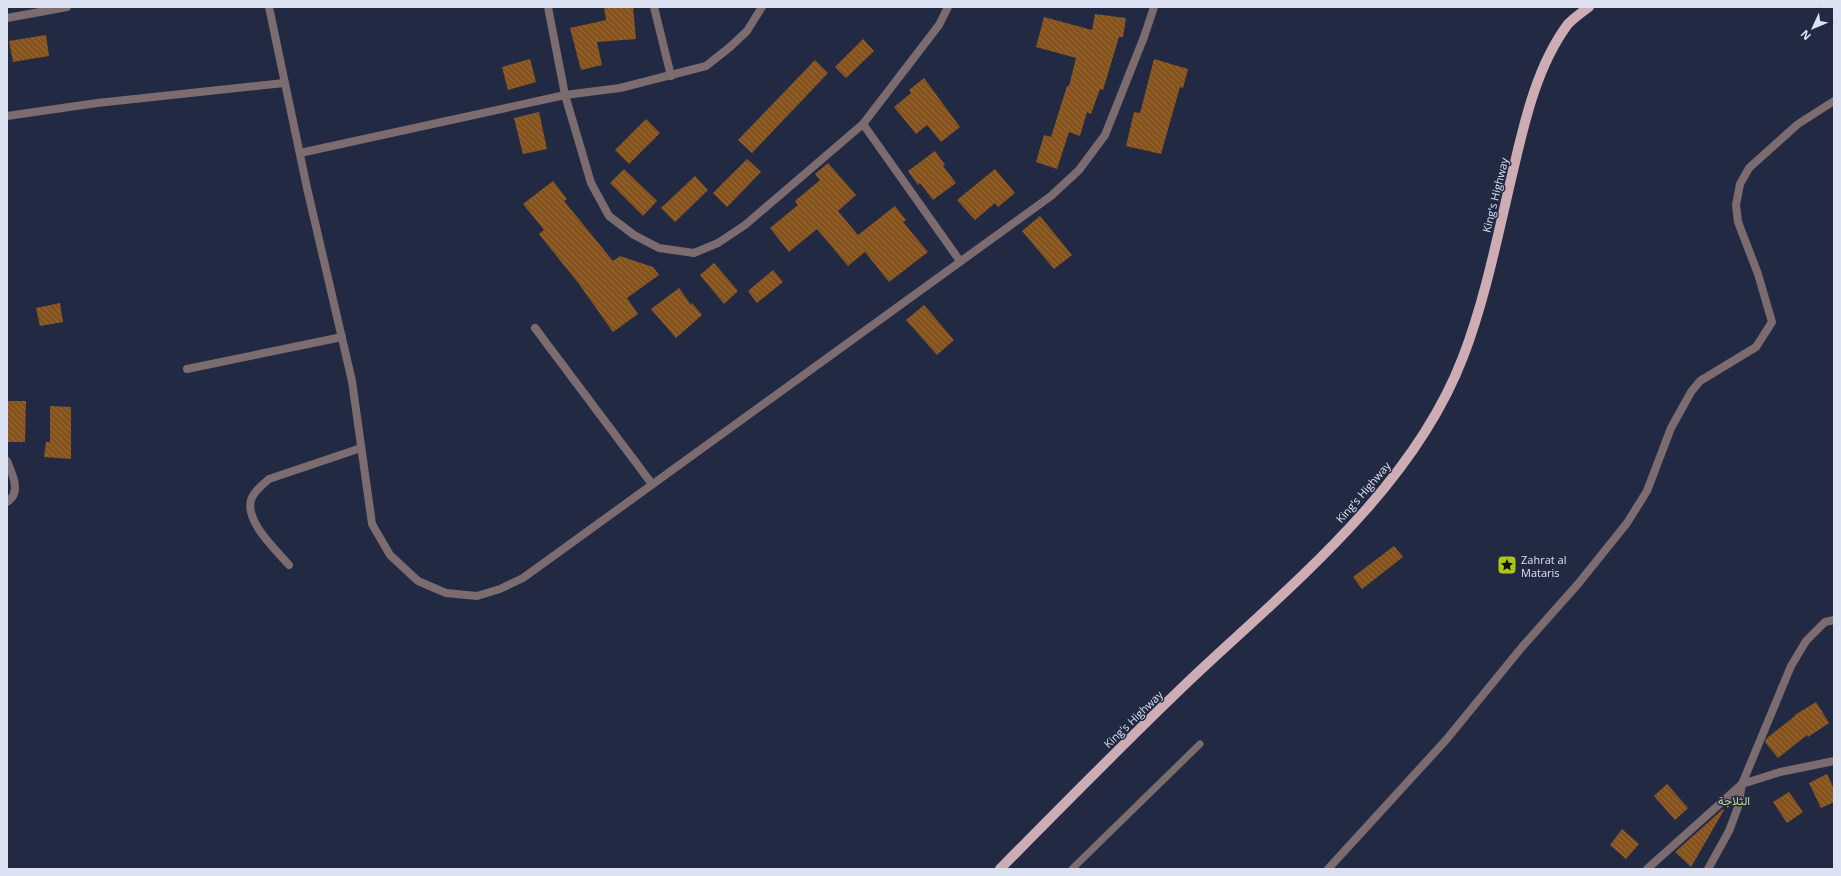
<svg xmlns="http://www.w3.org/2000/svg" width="1841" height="876" viewBox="0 0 1841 876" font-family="'Open Sans',Vazirmatn,sans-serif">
  <defs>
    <pattern id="building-back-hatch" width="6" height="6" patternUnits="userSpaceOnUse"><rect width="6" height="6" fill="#86531c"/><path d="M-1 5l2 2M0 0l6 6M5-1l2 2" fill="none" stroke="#966b3d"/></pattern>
  </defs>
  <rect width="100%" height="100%" fill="#222a43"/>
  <g fill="url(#building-back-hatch)">
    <polygon points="604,7 633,7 636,39 597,42 602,65 581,70 570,28 606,20"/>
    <polygon points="1095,14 1126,18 1123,37 1119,37 1103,90 1100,89 1091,114 1087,112 1080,136 1069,132 1057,169 1036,162 1044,135 1051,137 1067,86 1069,86 1076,58 1036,47 1044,17 1092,30"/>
    <polygon points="46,35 49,56 13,62 9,41"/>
    <polygon points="863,39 874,51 846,78 835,67"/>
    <polygon points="530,59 536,82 508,90 502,67"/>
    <polygon points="1154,59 1188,69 1183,88 1180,87 1161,154 1126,146 1134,112 1140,113"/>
    <polygon points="815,60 828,73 752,153 738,140"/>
    <polygon points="924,78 960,127 941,142 927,125 916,134 894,107 911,93 909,90"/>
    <polygon points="539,112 547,149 523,154 514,118"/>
    <polygon points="646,119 660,133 629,164 615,150"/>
    <polygon points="935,151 945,165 943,166 956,183 933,200 920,183 918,185 908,171"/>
    <polygon points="747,159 761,172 727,207 713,193"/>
    <polygon points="828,163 856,195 838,211 858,235 895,206 906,220 903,222 928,252 889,282 865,252 848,266 817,229 789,252 770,228 798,205 795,201 820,180 815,174"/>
    <polygon points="624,169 657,201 643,216 610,183"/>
    <polygon points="995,169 1015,193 998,207 995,203 975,220 957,200"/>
    <polygon points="695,176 708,190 675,222 661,208"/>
    <polygon points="553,181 567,199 564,201 613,261 620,256 653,267 659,275 627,298 638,314 613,332 579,284 539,234 544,230 523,204"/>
    <polygon points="1040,216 1072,255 1054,269 1022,231"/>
    <polygon points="714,263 738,291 724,304 700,275"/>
    <polygon points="773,270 783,282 757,303 748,291"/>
    <polygon points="679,288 691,305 692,303 702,315 676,338 651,309"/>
    <polygon points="60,303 63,322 40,326 36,308"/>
    <polygon points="924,305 954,340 937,355 906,320"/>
    <polygon points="7,401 26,401 25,442 7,442"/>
    <polygon points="50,406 71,407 71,459 44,457 46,442 50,442"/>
    <polygon points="1394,546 1403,557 1362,589 1353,577"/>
    <polygon points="1816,702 1829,723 1808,737 1807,735 1778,758 1765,742 1767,738 1795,716 1795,715"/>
    <polygon points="1827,774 1834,789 1834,802 1821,808 1809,783"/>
    <polygon points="1667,784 1688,808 1675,820 1654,796"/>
    <polygon points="1789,792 1803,812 1787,823 1773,802"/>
    <polygon points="1723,809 1724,810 1691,867 1675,852"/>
    <polygon points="1622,829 1639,844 1626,859 1610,845"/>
  </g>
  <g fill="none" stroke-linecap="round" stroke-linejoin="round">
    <polyline stroke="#7c6c70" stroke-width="7" points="1072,869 1200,744"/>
    <g stroke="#7c6c70" stroke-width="8">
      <polyline points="269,7 307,188 352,381 372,524 390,555 418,581 446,593 477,596 500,589 523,578 1051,196 1079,170 1105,135 1144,37 1154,7"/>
      <polyline points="548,7 565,95 591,183 609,216 634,235 659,248 694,253 718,243 745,225 863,124 939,25 948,7"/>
      <polyline points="654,7 671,76"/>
      <polyline points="7,18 67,7"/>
      <polyline points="7,116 97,103 284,83"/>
      <polyline points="863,124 960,261"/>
      <polyline points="300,153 565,95 620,88 706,66 730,47 747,31 762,7"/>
      <polyline points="535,328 652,484"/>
      <polyline points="187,369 342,337"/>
      <path d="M7 461C12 473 22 493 7 502"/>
      <path d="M289 565C276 550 245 522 251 500 253 492 263 484 269 479L361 448"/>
      <polyline points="1328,869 1446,740 1522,647 1578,584 1627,523 1647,491 1671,428 1691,392 1700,381 1756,347 1772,322 1758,274 1738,222 1736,205 1740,184 1749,168 1798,124 1834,101"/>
      <polyline points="1647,869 1742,784 1780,772 1834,761"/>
      <polyline points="1708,869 1729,831 1738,807 1742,784 1791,666 1806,641 1825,622 1834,620"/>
    </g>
    <path stroke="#cdacb4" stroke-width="10" d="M1000 869C1063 805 1126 741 1191 679 1291 585 1413 488 1463 357 1485 300 1498 234 1512 175 1524 124 1536 67 1568 24 1574 18 1582 12 1589 7"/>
  </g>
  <defs>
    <g id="sight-square" transform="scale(1)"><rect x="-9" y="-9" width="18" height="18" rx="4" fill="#aac718" stroke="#222a43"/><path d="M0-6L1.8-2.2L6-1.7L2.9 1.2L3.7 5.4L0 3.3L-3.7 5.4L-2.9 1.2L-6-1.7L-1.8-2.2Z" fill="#111"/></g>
  </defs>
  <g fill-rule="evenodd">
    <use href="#sight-square" x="1507" y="565"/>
  </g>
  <g text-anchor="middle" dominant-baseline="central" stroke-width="3" stroke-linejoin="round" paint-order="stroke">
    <g font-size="11" fill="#dce2f2" stroke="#222a43">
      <text transform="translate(1495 195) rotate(-76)">King's Highway</text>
      <text transform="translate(1363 492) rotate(-49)">King's Highway</text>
      <text transform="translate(1133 719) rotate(-44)">King's Highway</text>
    </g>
    <g font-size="11" fill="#dce2f2" stroke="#222a43" text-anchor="start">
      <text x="1521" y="559">Zahrat al<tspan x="1521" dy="13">Mataris</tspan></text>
    </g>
    <g font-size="12" fill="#c4d68b" stroke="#222a43">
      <text x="1734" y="800">الثلاجة</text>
    </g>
  </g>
  <rect width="1841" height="876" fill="none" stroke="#dce2f2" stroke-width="16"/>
  <g transform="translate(1813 28) rotate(226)" stroke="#222a43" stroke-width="3" paint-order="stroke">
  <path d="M0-3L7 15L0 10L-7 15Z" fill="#dce2f2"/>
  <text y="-6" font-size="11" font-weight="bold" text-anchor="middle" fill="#dce2f2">N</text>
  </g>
</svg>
